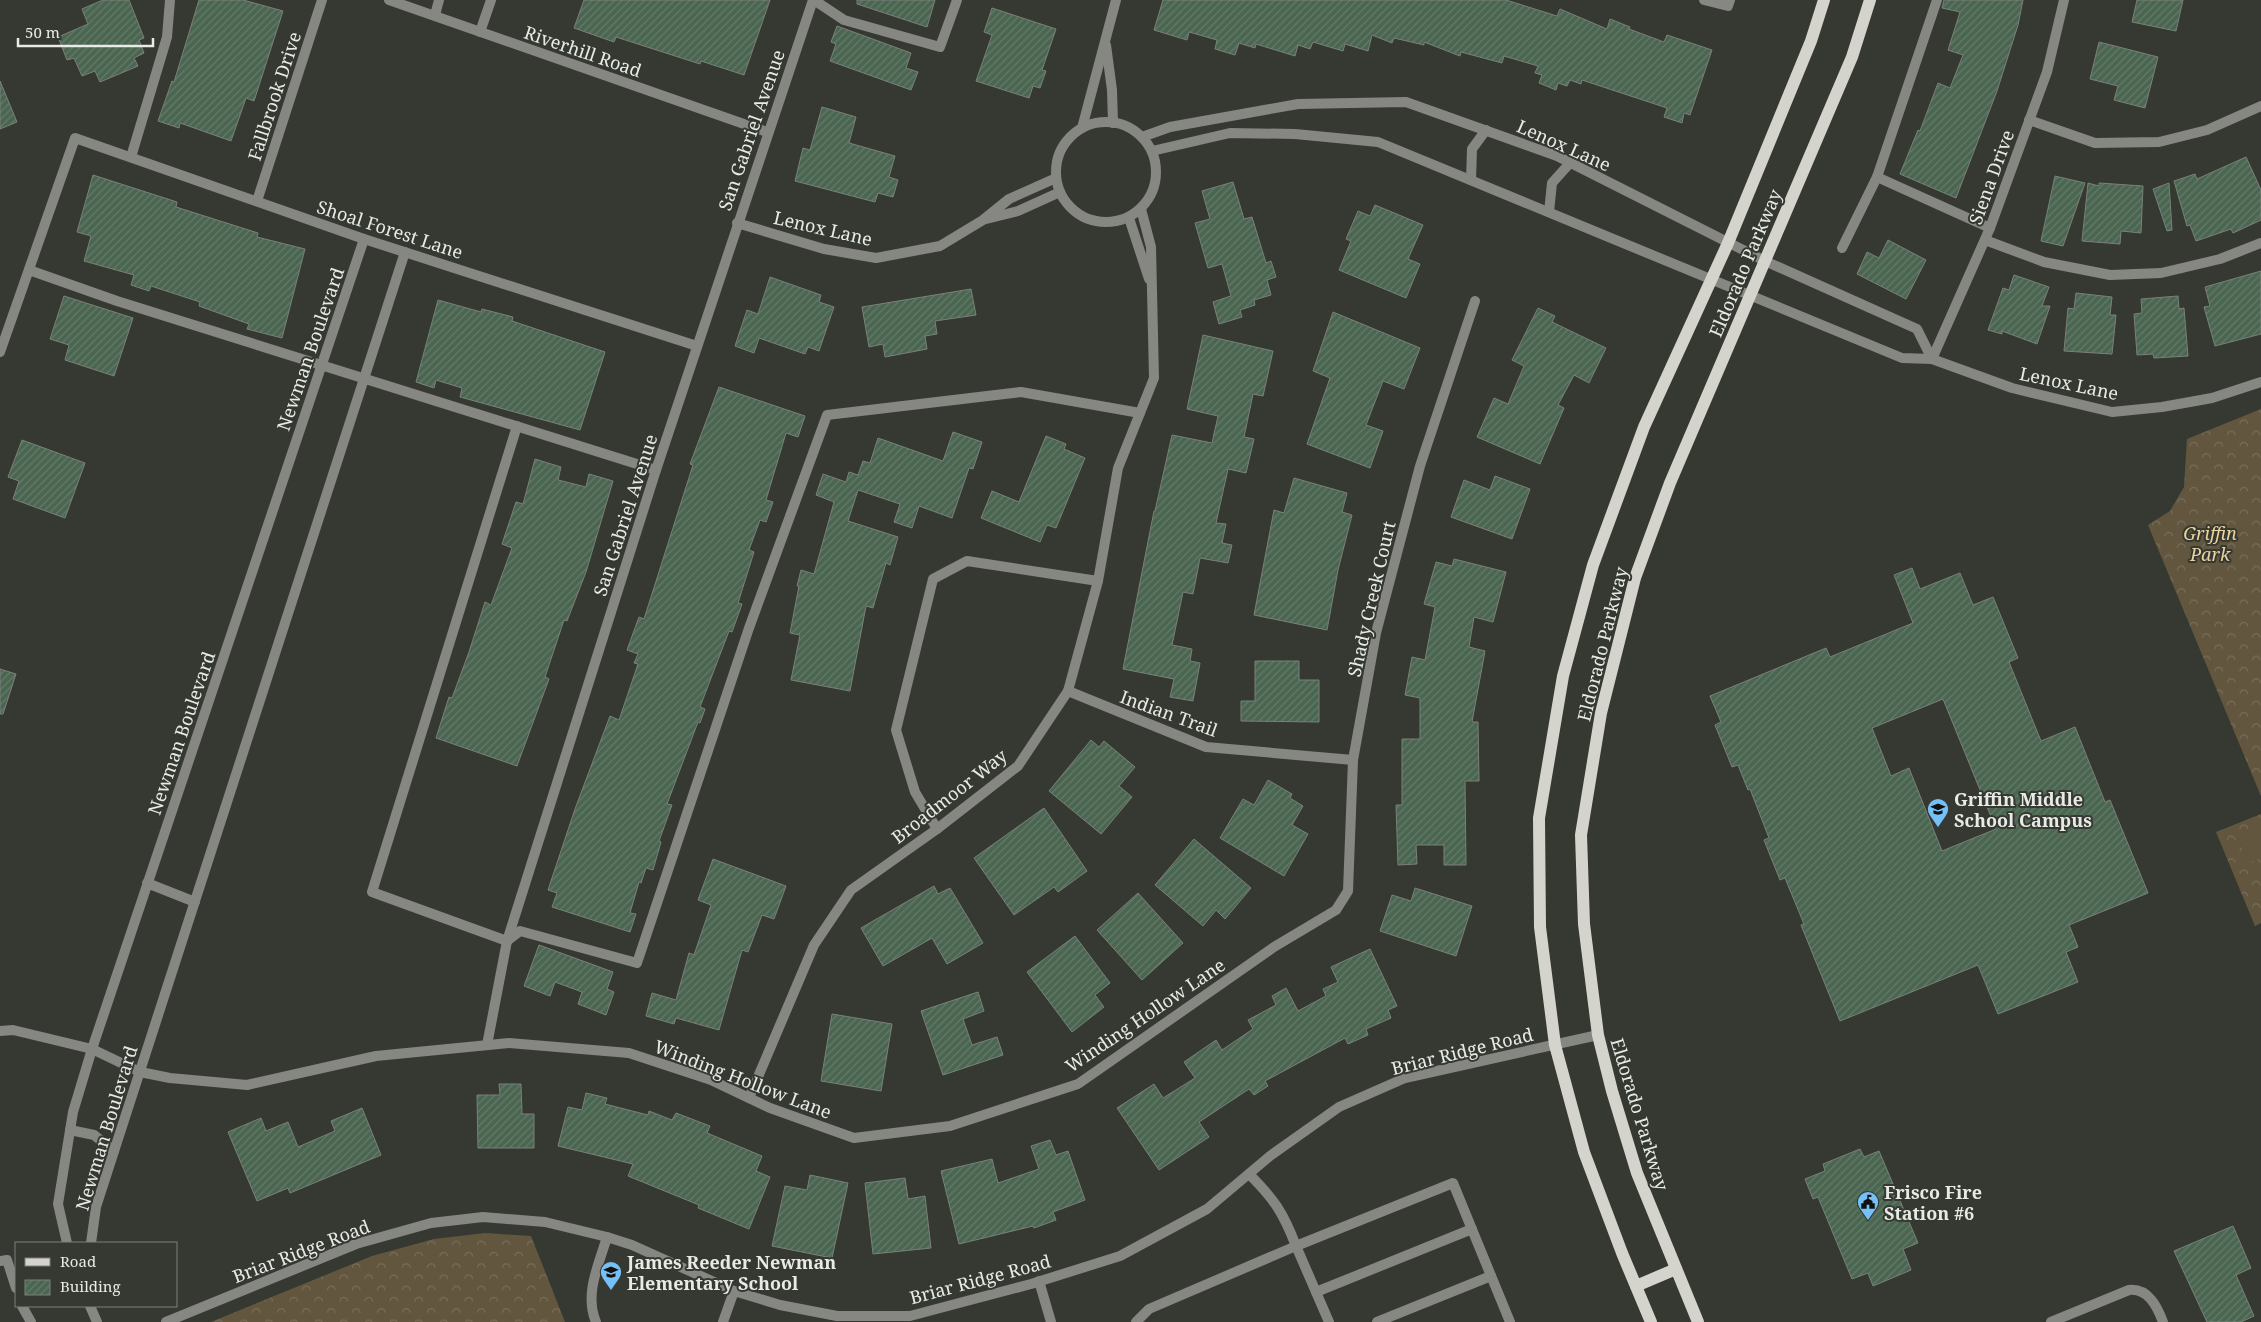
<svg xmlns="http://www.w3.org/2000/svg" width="2261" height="1322" viewBox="0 0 2261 1322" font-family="'Noto Serif',serif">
  <defs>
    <pattern id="forest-crowns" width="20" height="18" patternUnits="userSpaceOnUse" patternTransform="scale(1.25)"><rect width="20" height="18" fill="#62563e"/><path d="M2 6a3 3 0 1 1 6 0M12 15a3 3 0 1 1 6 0" fill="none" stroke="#786e5a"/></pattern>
    <pattern id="building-hatch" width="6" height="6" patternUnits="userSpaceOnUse" patternTransform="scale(1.25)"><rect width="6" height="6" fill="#4a6550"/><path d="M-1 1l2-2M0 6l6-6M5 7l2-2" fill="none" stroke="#647b69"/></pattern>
  </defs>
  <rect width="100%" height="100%" fill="#353932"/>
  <g fill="url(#forest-crowns)">
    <polygon points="2261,409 2261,796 2148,525 2170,511 2184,487 2187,439"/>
    <polygon points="2261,814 2261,923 2255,926 2216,832"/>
    <polygon points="485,1233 531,1236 565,1322 211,1322 372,1256 434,1239"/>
  </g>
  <polygon fill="#62563e" points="2261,824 2261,858 2248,863 2237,834"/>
  <g fill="url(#building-hatch)" stroke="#7a817b" fill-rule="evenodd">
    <polygon points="103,0 129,0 144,38 139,40 144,53 134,58 138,66 100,82 95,71 82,76 74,58 67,60 58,37 88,24 82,9"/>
    <polygon points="199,0 243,0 283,11 254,101 246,98 231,141 180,123 179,128 158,121 172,81 174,82"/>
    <polygon points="584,0 770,0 744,75 701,61 700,64 616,37 614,42 574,28"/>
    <polygon points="857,0 935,0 927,27 857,4"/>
    <polygon points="1163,0 1506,0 1557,16 1560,9 1607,29 1610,19 1630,27 1629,29 1664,42 1667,35 1712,50 1690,115 1684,113 1682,123 1664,117 1667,108 1582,80 1581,84 1570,80 1567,86 1558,83 1556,90 1539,83 1542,75 1535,73 1538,66 1504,56 1502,63 1461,52 1460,56 1424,42 1424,45 1394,38 1392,43 1372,35 1368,51 1345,44 1343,51 1313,42 1310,49 1298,45 1295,56 1256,44 1255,48 1239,43 1235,55 1215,49 1217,40 1189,32 1187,40 1154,30"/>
    <polygon points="1944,0 2023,0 2018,25 1997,91 1956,198 1900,174 1918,130 1920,131 1938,83 1950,88 1963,55 1948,50 1960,12 1942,8"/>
    <polygon points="2137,0 2183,0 2176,31 2132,22"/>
    <polygon points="992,8 1056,29 1042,70 1046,71 1040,88 1033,86 1029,98 976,81 992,35 984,32"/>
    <polygon points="837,26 911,53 906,68 918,72 911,90 830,61 836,44 831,42"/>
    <polygon points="2099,42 2158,57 2145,108 2114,100 2118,86 2090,79"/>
    <polygon points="0,81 17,122 0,129"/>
    <polygon points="822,107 856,117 849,143 895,156 889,177 898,180 893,197 878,193 875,202 795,181 803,148 810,150"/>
    <polygon points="2246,157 2261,190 2261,220 2233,233 2231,229 2196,241 2190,225 2187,226 2174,181 2195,174 2197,179"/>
    <polygon points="93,175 177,202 176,207 258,233 257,237 305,249 282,338 247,329 249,324 199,306 200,302 151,286 149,291 131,285 134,275 84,261 91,236 77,232"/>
    <polygon points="2055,176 2085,183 2063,246 2041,241"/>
    <polygon points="1233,182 1244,219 1252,217 1266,263 1271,261 1276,277 1267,280 1271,295 1254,300 1255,305 1240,310 1242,317 1219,324 1213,302 1231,296 1222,264 1208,268 1195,223 1210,219 1202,191"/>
    <polygon points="2088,183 2099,186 2099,183 2143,186 2141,233 2121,231 2120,244 2082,241"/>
    <polygon points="2169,183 2172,230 2167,231 2153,189"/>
    <polygon points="1375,205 1423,225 1408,259 1420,264 1406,298 1339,270 1351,241 1346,239 1358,211 1370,216"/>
    <polygon points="1888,240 1926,260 1906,299 1857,274 1867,252 1879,258"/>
    <polygon points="2261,271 2261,334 2215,346 2204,307 2210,306 2205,287"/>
    <polygon points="2014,275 2049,287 2042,306 2050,306 2037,344 2002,331 2002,334 1988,330 2003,288 2009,290"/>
    <polygon points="770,277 821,295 819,302 834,307 819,351 808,347 805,354 759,338 754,353 735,346 747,310 758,314"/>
    <polygon points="971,289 976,315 935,321 937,334 925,336 927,349 885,357 883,344 869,347 862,307"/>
    <polygon points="2076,293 2112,297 2110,315 2116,315 2112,354 2064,351 2068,308 2074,309"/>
    <polygon points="64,296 133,318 114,376 65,360 69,345 50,339"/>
    <polygon points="2178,296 2179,309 2184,308 2188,356 2154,358 2153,354 2137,355 2134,314 2142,313 2141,299"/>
    <polygon points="438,300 481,312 482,309 513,317 512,321 605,352 580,430 460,397 462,388 436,380 434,388 416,382"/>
    <polygon points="1538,308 1555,316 1552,322 1606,348 1589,383 1574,375 1558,405 1564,408 1540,464 1477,437 1494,398 1508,404 1524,366 1512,360"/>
    <polygon points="1333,312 1420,348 1404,389 1383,381 1366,425 1383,431 1370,468 1307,444 1330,378 1313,371"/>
    <polygon points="1203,335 1273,351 1263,396 1253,394 1244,437 1254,439 1246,473 1228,469 1216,523 1226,524 1222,543 1232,545 1228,563 1200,558 1193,594 1183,592 1172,645 1192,649 1190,661 1200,663 1193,701 1170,697 1174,679 1123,669 1154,511 1155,511 1172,435 1212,443 1218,416 1187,409"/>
    <polygon points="719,387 805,416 798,437 786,433 766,500 773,502 766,522 760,520 749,550 754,552 738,603 742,604 732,632 729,631 700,707 705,709 700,723 698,722 667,804 672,805 659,841 661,842 653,870 646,868 641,883 639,882 630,913 636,914 630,932 552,907 557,893 548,890 575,809 610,716 619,720 638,664 634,663 638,654 627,650 639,617 644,619 693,465 690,464"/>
    <polygon points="953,432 982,442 973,469 969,468 952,518 919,506 912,528 894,522 900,504 858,490 848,521 898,537 890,565 886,563 873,608 866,606 850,691 791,680 800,635 790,633 799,586 797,586 801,570 814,574 834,502 816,495 823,474 846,482 849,472 858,475 863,461 870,463 878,438 943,461"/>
    <polygon points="1046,436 1066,444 1064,449 1085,458 1056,528 1047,525 1040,542 981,518 992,491 1019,502"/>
    <polygon points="22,440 85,463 65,518 13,499 19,481 8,477"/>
    <polygon points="535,459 561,467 558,480 586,487 589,474 613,481 586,572 567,621 564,620 545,677 549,679 517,766 436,738 449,697 452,698 469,652 485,602 491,605 512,548 502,544 516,502 523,504"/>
    <polygon points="1495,476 1530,489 1512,539 1451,517 1464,480 1490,490"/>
    <polygon points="1294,478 1347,493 1342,512 1352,515 1338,570 1327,630 1254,615 1274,510 1284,513"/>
    <polygon points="1454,559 1506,572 1493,622 1474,617 1469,647 1485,651 1472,722 1478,722 1479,781 1465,781 1466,865 1444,865 1444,845 1416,845 1417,864 1398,865 1396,805 1402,805 1402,739 1420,739 1420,698 1405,695 1412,657 1425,660 1435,607 1424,604 1436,562 1452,566"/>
    <path d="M1912 568 1920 589 1960 573 1973 605 1993 597 2018 658 2009 662 2041 741 2075 727 2105 802 2110 800 2148 893 2069 925 2078 947 2066 952 2078 982 1998 1014 1978 965 1840 1021 1801 925 1804 924 1785 878 1780 880 1764 840 1769 838 1750 789 1748 790 1738 765 1732 767 1715 725 1721 722 1710 696 1826 648 1830 657 1913 623 1894 575ZM1943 699 1996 829 1942 851 1909 768 1891 776 1872 728Z"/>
    <polygon points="1255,661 1299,661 1299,680 1319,680 1319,722 1241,721 1241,701 1255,701"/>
    <polygon points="0,669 16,674 3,714 0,714"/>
    <polygon points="1091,740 1099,747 1104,741 1135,767 1119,786 1132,797 1101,834 1049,791"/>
    <polygon points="1268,780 1292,794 1290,798 1303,806 1292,825 1308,834 1284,876 1220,838 1243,799 1254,805"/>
    <polygon points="1044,808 1087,871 1058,892 1054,887 1014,915 974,858"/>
    <polygon points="1194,839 1251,888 1225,919 1216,910 1203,926 1155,885"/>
    <polygon points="713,859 786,886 774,919 762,915 748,952 742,950 719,1030 676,1018 674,1024 646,1016 652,993 676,1000 689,953 694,955 711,905 698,900"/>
    <polygon points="934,886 938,894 950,888 983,943 947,964 932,938 883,966 861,928"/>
    <polygon points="1415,888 1472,906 1456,956 1380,931 1392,895 1411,901"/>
    <polygon points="1138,893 1183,943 1142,980 1097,930"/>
    <polygon points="1075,936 1110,983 1095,995 1104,1007 1072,1032 1027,972"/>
    <polygon points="539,945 613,972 607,989 614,992 606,1015 578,1004 582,992 555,982 550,996 524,986"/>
    <polygon points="1370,949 1397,1006 1388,1010 1391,1018 1366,1029 1368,1035 1348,1044 1345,1038 1265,1081 1268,1086 1254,1095 1249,1089 1199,1122 1209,1137 1159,1170 1117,1108 1154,1084 1163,1098 1195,1078 1184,1062 1216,1040 1222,1050 1253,1029 1248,1020 1276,1005 1272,996 1286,988 1298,1011 1326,996 1323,989 1338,982 1331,967"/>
    <polygon points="978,992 984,1011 963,1019 972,1045 997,1037 1003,1055 943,1075 921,1011"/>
    <polygon points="832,1014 892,1024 881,1091 821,1081"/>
    <polygon points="499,1084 521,1084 522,1114 534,1114 534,1148 478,1148 477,1095 500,1095"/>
    <polygon points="586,1093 607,1098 605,1104 648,1115 649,1111 672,1120 676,1113 710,1126 707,1133 762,1156 756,1171 770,1177 749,1229 698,1208 699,1205 628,1176 633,1164 558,1146 568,1107 582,1110"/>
    <polygon points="362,1108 381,1155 290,1193 288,1188 257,1201 228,1132 261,1118 266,1131 288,1122 298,1147 335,1131 331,1121"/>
    <polygon points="1050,1140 1056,1155 1068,1151 1085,1200 1053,1212 1056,1220 1034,1228 1033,1226 959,1244 941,1171 992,1159 998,1183 1039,1169 1031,1146"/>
    <polygon points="1860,1149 1864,1157 1879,1151 1918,1243 1903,1249 1911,1270 1873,1286 1868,1273 1852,1279 1818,1197 1813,1199 1805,1179 1825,1171 1823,1164"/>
    <polygon points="810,1175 848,1183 832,1258 772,1246 785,1186 807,1190"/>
    <polygon points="905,1178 908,1199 925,1196 931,1248 873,1254 865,1183"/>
    <polygon points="2233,1226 2251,1268 2236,1275 2254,1316 2241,1322 2207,1322 2174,1251"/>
  </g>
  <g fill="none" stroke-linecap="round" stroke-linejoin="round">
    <g stroke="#868682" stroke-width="10">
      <polyline points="814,0 844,20 940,47 957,0"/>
      <polyline points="131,157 167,37 170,0"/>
      <polyline points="1877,177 1990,228"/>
      <polyline points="1985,240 2044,262 2110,275 2161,273 2220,259 2261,243"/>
      <polyline points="1842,248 1877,177 1937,0"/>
      <polyline points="29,270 117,301 656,470"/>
      <polyline points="517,426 372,892 507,941 520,931 637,963 749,628 827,415 1021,392 1140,413"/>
      <path d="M1249 1174C1274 1199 1283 1212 1296 1246L1453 1183 1510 1322"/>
      <polyline points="0,1261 7,1260 16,1288"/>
      <polyline points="1039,1281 1051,1322"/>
      <polyline points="1316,1292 1472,1229"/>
      <polyline points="22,1306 31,1322"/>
      <path d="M596 1322C584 1294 599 1264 607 1237"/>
      <polyline points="723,1322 734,1291"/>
      <polyline points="1136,1322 1149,1309 1296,1246 1329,1322"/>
      <polyline points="1377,1322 1491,1276"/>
    </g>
    <g stroke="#868682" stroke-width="10">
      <polyline points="389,0 767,132"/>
      <polyline points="1704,0 1728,6 1730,0"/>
      <polyline points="435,15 439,0"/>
      <polyline points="480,32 491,0"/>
      <polyline points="1106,45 1112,90 1113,123"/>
      <polyline points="2029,120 2095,143 2159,142 2207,130 2261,106"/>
      <circle cx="1106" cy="172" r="50"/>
      <polyline points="1082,128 1116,0"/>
      <polyline points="1142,137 1170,127 1298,104 1406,102 1557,156 1765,261 1917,329 1932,359"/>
      <polyline points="1152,151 1230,133 1295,134 1378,142 1902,358 1932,359 2012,388 2112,412 2162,407 2212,398 2261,382"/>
      <polyline points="1471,180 1472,149 1486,130"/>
      <polyline points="257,201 322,0"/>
      <polyline points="1549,212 1552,183 1570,163"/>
      <polyline points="1129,218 1149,279"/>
      <polyline points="986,219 1018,211 1060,192"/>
      <polyline points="737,223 824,249 876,258 940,246 983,220 1009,199 1056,178"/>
      <polyline points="0,352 75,138 364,239 697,346"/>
      <polyline points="1932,359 1990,228 2047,72 2064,0"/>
      <polyline points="1068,691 1206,747 1353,760"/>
      <polyline points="937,829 915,792 896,730 933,579 967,561 1098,581"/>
      <polyline points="147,883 195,902"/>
      <polyline points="0,1031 13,1030 92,1049 140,1072 170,1078 247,1085 376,1056 509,1043 629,1053 711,1080 770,1108 854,1138 950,1126 1078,1084 1274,947 1336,910 1348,891 1353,760 1376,633 1420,466 1475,301"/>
      <polyline points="487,1045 507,941 656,470 813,0"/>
      <polyline points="749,1098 814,945 851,890 937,829 1018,766 1068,691 1098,581 1118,468 1154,378 1151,247 1141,209"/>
      <polyline points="70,1130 94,1135 114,1151"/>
      <polyline points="67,1243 58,1204 73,1112 92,1049 364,239"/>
      <polyline points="91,1243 96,1207 405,252"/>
      <polyline points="90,1306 97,1322"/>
      <polyline points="166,1322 356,1244 431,1223 483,1217 545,1222 607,1237 632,1245 734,1291 780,1305 837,1316 910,1316 1031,1284 1120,1256 1207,1209 1270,1156 1339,1107 1405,1078 1598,1035"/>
      <path d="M2051 1322 2129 1290C2148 1288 2157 1306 2163 1322"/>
    </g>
    <g stroke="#d4d4cd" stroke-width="12">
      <polyline points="1636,1286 1676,1269"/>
      <polyline points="1651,1322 1622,1253 1584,1152 1555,1045 1540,927 1539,818 1563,676 1593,565 1644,427 1728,243 1811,41 1824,0"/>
      <polyline points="1698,1322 1637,1173 1612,1091 1598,1035 1584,924 1581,835 1601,713 1635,578 1670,483 1852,57 1870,0"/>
    </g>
  </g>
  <defs>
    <g id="school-pin" transform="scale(1.125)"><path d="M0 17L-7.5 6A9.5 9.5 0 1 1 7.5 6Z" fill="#75c0f6" stroke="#353932"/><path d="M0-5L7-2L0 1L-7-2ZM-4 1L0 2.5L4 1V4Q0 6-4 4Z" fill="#111"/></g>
    <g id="civic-pin" transform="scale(1.125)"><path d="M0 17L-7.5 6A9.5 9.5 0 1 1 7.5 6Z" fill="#75c0f6" stroke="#353932"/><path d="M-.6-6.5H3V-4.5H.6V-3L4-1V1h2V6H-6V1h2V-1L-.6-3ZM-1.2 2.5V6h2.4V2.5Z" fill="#111"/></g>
  </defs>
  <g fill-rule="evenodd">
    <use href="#school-pin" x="1938" y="809"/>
    <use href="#civic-pin" x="1868" y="1202"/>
    <use href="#school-pin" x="611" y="1272"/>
  </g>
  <g text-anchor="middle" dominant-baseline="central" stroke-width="4" stroke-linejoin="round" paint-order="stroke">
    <g font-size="18" fill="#e7eae5" stroke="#353932">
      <text transform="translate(583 51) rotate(19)">Riverhill Road</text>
      <text transform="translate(274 96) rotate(-72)">Fallbrook Drive</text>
      <text transform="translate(751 130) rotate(-71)">San Gabriel Avenue</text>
      <text transform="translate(1564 145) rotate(24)">Lenox Lane</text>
      <text transform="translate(1991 177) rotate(-70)">Siena Drive</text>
      <text transform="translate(823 228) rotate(13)">Lenox Lane</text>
      <text transform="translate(390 229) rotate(18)">Shoal Forest Lane</text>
      <text transform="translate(1745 263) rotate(-67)">Eldorado Parkway</text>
      <text transform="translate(310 349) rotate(-71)">Newman Boulevard</text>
      <text transform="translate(2069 383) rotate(12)">Lenox Lane</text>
      <text transform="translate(625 515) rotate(-72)">San Gabriel Avenue</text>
      <text transform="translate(1371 599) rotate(-77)">Shady Creek Court</text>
      <text transform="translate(1602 644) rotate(-76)">Eldorado Parkway</text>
      <text transform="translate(1169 713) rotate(20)">Indian Trail</text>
      <text transform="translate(181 733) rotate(-71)">Newman Boulevard</text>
      <text transform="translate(949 796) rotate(-38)">Broadmoor Way</text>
      <text transform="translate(1145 1015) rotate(-34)">Winding Hollow Lane</text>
      <text transform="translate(1462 1051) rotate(-14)">Briar Ridge Road</text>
      <text transform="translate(743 1079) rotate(21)">Winding Hollow Lane</text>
      <text transform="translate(1640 1114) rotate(73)">Eldorado Parkway</text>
      <text transform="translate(106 1128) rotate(-73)">Newman Boulevard</text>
      <text transform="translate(301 1251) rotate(-21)">Briar Ridge Road</text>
      <text transform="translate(980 1279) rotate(-15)">Briar Ridge Road</text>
    </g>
    <g font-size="18" font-style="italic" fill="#edd39d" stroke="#353932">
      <text x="2210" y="533">Griffin<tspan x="2210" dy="21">Park</tspan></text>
    </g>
    <g font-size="18" font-weight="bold" fill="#e7eae5" stroke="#353932" text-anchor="start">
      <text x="1954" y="799">Griffin Middle<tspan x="1954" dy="21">School Campus</tspan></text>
      <text x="1884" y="1192">Frisco Fire<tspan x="1884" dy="21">Station #6</tspan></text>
      <text x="627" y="1262">James Reeder Newman<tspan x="627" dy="21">Elementary School</tspan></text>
    </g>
  </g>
  <rect x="15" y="1242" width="162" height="65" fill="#353932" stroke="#7c807a"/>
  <rect x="25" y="1258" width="25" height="8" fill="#d4d4cd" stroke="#7c807a"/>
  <text x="60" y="1267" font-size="15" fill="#e7eae5">Road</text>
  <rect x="25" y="1280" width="25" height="15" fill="url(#building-hatch)" stroke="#7c807a"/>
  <text x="60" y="1292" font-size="15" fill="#e7eae5">Building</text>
  <path d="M18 38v8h135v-8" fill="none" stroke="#e7eae5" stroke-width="2.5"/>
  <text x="25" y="38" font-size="15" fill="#e7eae5" stroke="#353932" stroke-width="4" paint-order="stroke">50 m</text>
</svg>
